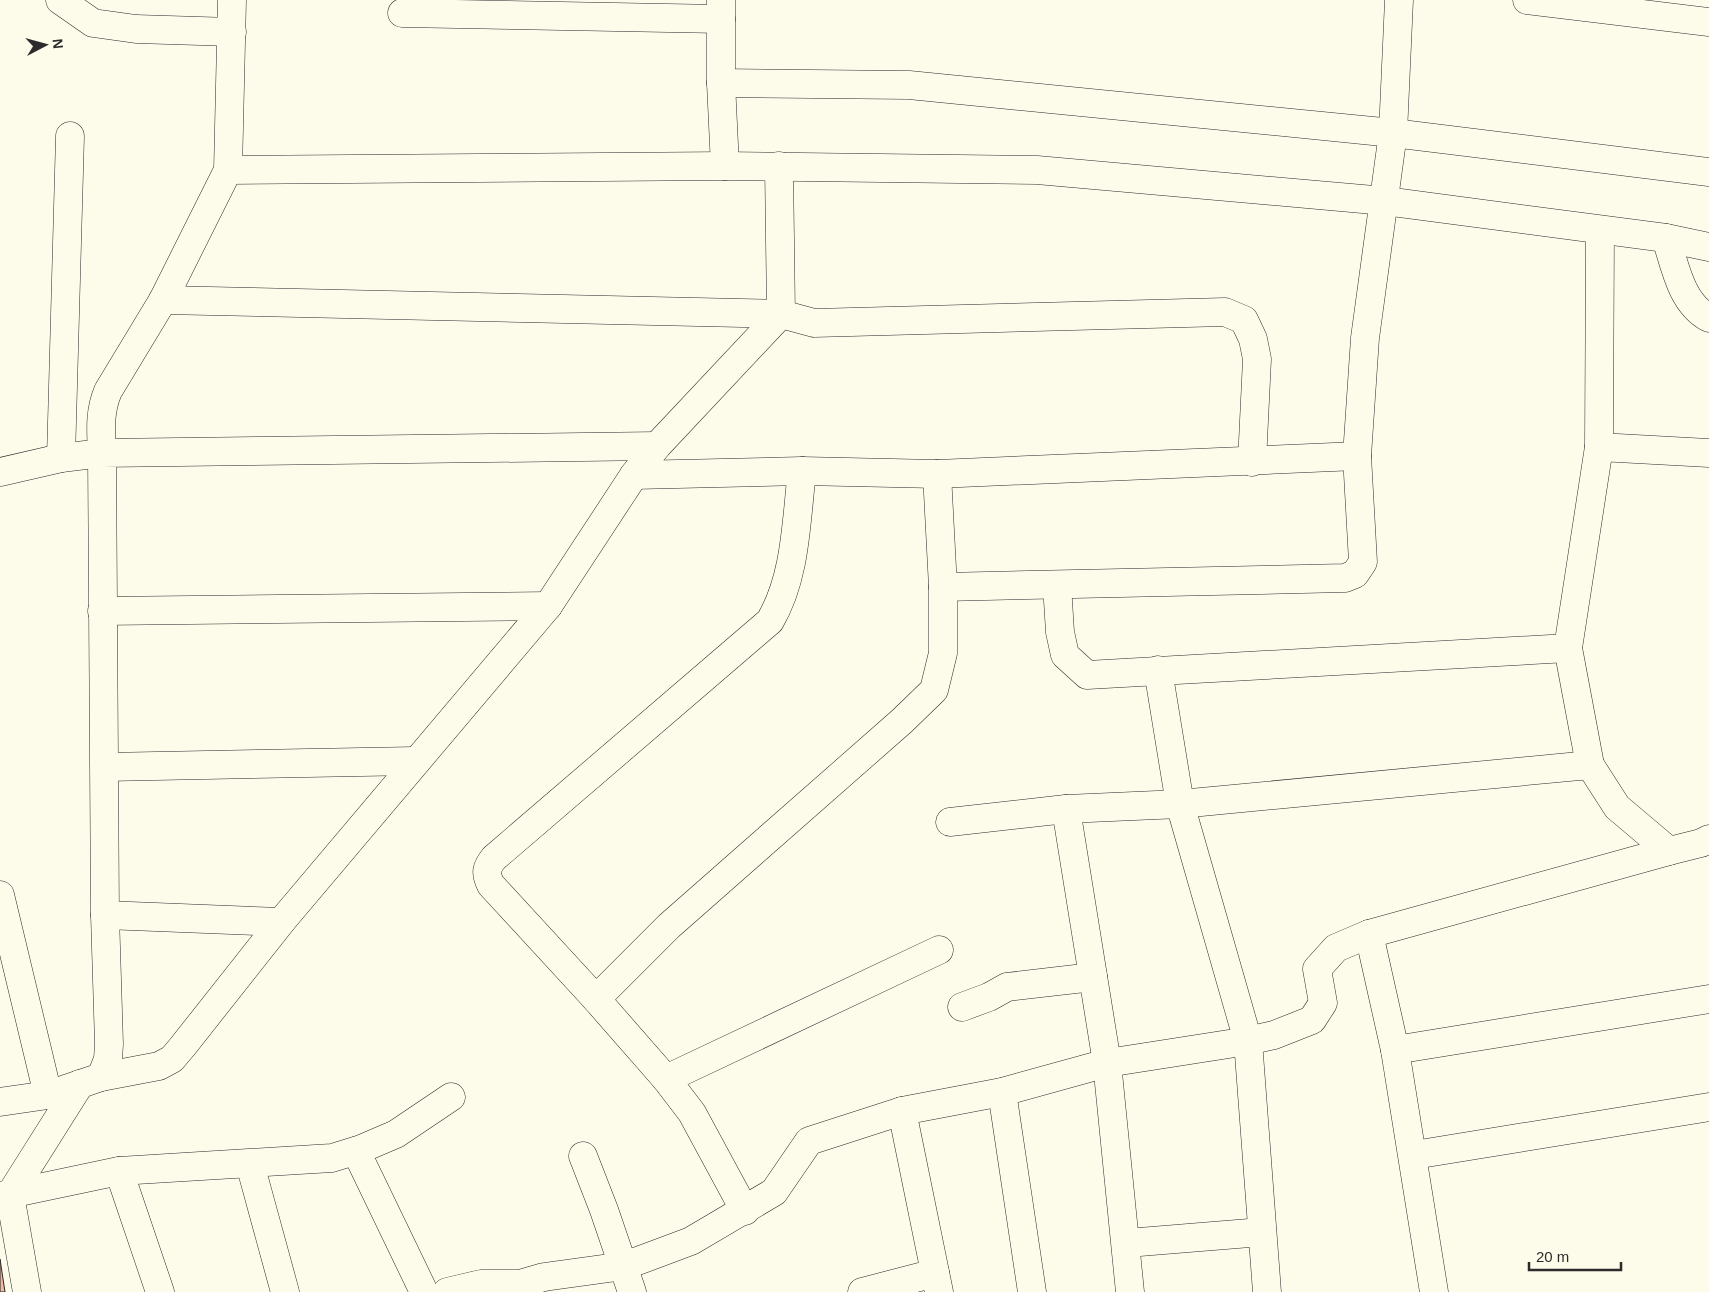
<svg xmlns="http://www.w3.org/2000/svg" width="1709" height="1292" viewBox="0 0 1709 1292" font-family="Helvetica,sans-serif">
  <rect width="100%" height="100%" fill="#fdfbea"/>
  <polygon fill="#f2b8a0" stroke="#2b2b2b" points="0,1259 5,1292 0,1292"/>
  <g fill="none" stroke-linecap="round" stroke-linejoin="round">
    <g stroke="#2b2b2b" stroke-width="29">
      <g id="street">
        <polyline points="60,0 93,23 136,29 232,32"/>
        <polyline points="1527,0 1709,22"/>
        <polyline points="721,1 721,83 725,166"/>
        <polyline points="402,13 721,19"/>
        <polyline points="721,83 909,85 1393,133 1709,172"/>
        <polyline points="228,170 725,166 1037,170 1385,201 1666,238 1709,247"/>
        <polyline points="1600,231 1599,447 1568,648 1590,765 1617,807 1669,851 1701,843 1709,839"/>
        <path d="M1666 238C1675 266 1681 303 1709 318"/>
        <polyline points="163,300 781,314 814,323 1225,312 1244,320 1253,339 1257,359 1252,462"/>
        <polyline points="1599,447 1709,453"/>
        <polyline points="61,458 70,136"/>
        <path d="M802 471C796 522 796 577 770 621L494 858C486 868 485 873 491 885L596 999 669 926 902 721 934 690 943 653V587L937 474"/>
        <path d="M0 472 61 458 102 453C101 432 99 412 108 391L163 300 228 170 232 0"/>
        <polyline points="634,475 802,471 937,474 1357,456"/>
        <polyline points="1057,585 1060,632 1065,655 1087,675 1568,648"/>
        <polyline points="943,587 1345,578 1355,574 1363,562 1357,456 1365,338 1393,133 1399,0"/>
        <polyline points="102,611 548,606"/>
        <polyline points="1158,670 1180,804 1248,1041 1267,1292"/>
        <polyline points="105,767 415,761"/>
        <polyline points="1066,809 1107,1063 1130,1292"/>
        <polyline points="950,822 1066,809 1180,804 1590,765"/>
        <polyline points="0,895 48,1095"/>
        <polyline points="105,915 281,922"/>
        <polyline points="1369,934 1395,1050"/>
        <polyline points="596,999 666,1079 939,950"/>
        <polyline points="962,1007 989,997 1007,987 1093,977"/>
        <polyline points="101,1077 108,1059 109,1044 105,915 102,453 657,446"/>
        <polyline points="666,1079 692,1113 745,1211"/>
        <polyline points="1002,1092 1032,1292"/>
        <polyline points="0,1102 48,1095 101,1077 159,1066 172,1059 183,1046 281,922 548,606 634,475 657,446 781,314 779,166"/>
        <polyline points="356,1151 424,1292"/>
        <polyline points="1414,1155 1709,1107"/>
        <polyline points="583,1156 604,1210 632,1292"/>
        <polyline points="250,1164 285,1292"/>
        <polyline points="119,1171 160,1292"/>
        <polyline points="0,1196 119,1171 332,1158 361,1149 396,1134 451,1097"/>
        <polyline points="1127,1243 1262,1232"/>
        <polyline points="27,1292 10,1195 80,1084"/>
        <polyline points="447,1292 481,1284 520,1284 544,1277 624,1266 691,1241 774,1192 809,1141 902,1111"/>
        <polyline points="862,1292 935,1273"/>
        <polyline points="939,1292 902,1111 1002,1092 1107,1063 1248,1041 1274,1035 1312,1020 1323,1003 1317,969 1336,948 1369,934 1669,851"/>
        <polyline points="1434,1292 1395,1050 1709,999"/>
      </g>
    </g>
    <use href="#street" stroke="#fdfbea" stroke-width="28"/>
  </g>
  <g transform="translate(45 45) rotate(84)" stroke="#fdfbea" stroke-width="4" paint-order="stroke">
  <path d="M0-4L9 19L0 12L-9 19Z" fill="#2b2b2b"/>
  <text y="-8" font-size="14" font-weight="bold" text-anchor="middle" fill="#2b2b2b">N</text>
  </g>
  <path d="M1529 1262v8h92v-8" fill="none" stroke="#2b2b2b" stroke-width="2.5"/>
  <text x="1536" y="1262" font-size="15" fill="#2b2b2b" stroke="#fdfbea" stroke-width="4" paint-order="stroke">20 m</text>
</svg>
